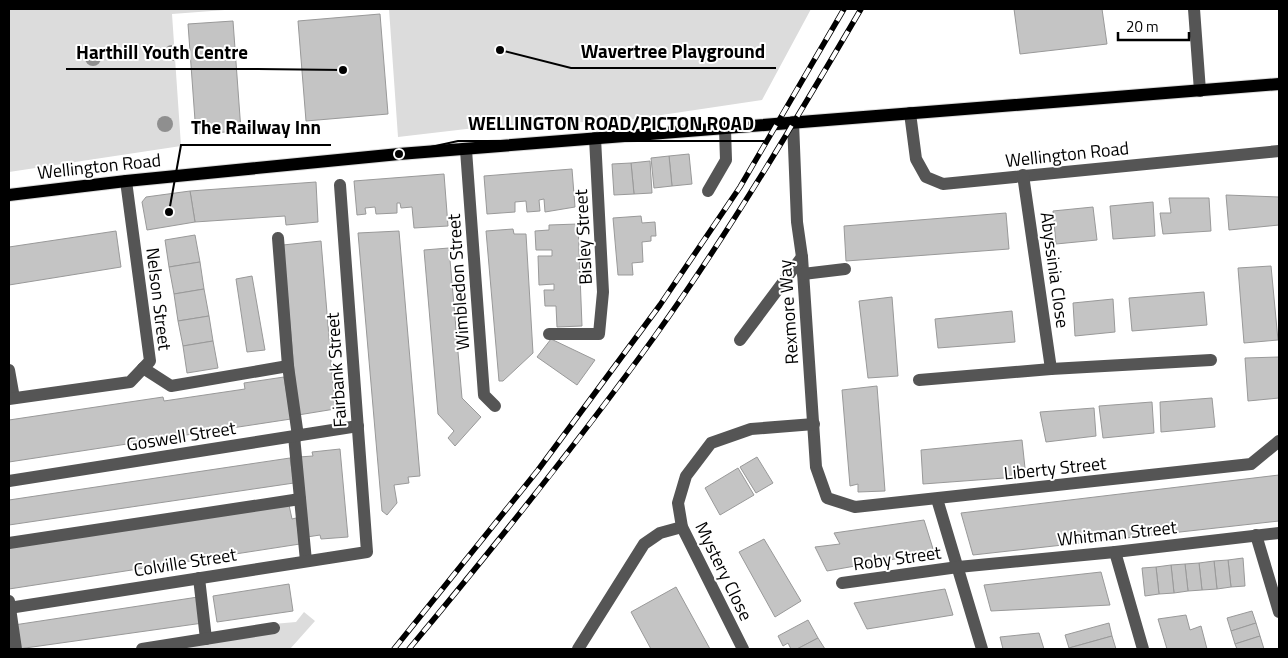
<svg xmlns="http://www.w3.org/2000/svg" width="1288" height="658" viewBox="0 0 1288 658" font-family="'Titillium Web',sans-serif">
  <rect width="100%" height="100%" fill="#fff"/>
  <g fill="#dcdcdc">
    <polygon points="9,9 238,9 172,14 181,146 9,172"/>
    <polygon points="389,9 811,9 762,100 628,120 492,126 398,137"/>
    <polygon points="304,612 315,621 290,649 142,649 273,624 296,622"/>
  </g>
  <g fill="#c4c4c4" stroke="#999">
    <polygon points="1014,9 1102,9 1107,44 1020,54"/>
    <polygon points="380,14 388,114 306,121 298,21"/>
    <polygon points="233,21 241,131 196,134 188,24"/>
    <polygon points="689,154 692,184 672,186 669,156"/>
    <polygon points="669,156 672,186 654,188 651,158"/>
    <polygon points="650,161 652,193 634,194 631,163"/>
    <polygon points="631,163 634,194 614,195 612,164"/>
    <polygon points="572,169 575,207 545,212 544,199 539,200 540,211 527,212 526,201 515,202 515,212 487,214 484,176"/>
    <polygon points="444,174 448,226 414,228 412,207 401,208 400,203 397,203 397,213 376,214 375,207 365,208 366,214 357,215 354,181"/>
    <polygon points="316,182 318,222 286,225 285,216 195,222 190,191"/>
    <polygon points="190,191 195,222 147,230 142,202 146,197"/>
    <polygon points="1226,195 1279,197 1279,225 1229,230"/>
    <polygon points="1169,198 1209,198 1211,231 1163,234 1160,213 1171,213"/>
    <polygon points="1153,202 1155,236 1113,239 1110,206"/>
    <polygon points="1093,207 1097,240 1056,244 1053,211"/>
    <polygon points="1006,213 1009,249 846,261 844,226"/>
    <polygon points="641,216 642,223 655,222 656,236 651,236 651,241 642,242 643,262 632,263 633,275 618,275 613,218"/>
    <polygon points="578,224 582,326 557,327 556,306 545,306 544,290 554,290 554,284 539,285 538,256 552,256 552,250 536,250 535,231 549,230 549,225"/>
    <polygon points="513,229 514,234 526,234 533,353 503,381 499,381 486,231"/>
    <polygon points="116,231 121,267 9,285 9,247"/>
    <polygon points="399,231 420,476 408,477 409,483 394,485 397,503 387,515 382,511 358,233"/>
    <polygon points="195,235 200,262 169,267 165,240"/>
    <polygon points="321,241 335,409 298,415 283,245"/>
    <polygon points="449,248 462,398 481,417 455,446 448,438 454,431 438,414 424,250"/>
    <polygon points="200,262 204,289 174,294 169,267"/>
    <polygon points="1271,266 1278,340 1244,343 1238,268"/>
    <polygon points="252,276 265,350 247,352 236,279"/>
    <polygon points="204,289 209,316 178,321 174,294"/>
    <polygon points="1204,292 1207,325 1132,331 1129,298"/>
    <polygon points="892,297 898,376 868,378 859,301"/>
    <polygon points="1113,299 1115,332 1075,336 1073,303"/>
    <polygon points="1012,311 1015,342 938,348 935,319"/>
    <polygon points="209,316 213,341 183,346 178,321"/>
    <polygon points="551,339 595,360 577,385 537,357"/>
    <polygon points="213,341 218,368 187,373 183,346"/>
    <polygon points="1279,357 1279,398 1248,401 1245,358"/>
    <polygon points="284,377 291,419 9,462 9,420 163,397 164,401 245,389 244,383"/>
    <polygon points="877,386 885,491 858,492 858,484 850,486 842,390"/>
    <polygon points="1212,398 1215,427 1161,432 1160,402"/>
    <polygon points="1152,402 1154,433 1103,438 1099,406"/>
    <polygon points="1094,408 1096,436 1046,442 1040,412"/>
    <polygon points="1022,440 1025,468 1018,469 1018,477 923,484 921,450"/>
    <polygon points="340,449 348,537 321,539 320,535 307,537 299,457 313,456 312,452"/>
    <polygon points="757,457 773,483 756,493 740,467"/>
    <polygon points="290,458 294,483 9,525 9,500"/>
    <polygon points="738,468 754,495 720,515 705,488"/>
    <polygon points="1279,475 1279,521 973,555 961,513"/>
    <polygon points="289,505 292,519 296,518 300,544 9,589 9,548"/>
    <polygon points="924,520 934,552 827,571 815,547 840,544 834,533"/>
    <polygon points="764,539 801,601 775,617 739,552"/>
    <polygon points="1243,558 1245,586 1231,587 1228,560"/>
    <polygon points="1228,560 1231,587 1217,589 1214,561"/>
    <polygon points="1214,561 1217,589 1202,590 1199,563"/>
    <polygon points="1199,563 1202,590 1188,591 1185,564"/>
    <polygon points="1185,564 1188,591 1174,593 1171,565"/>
    <polygon points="1171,565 1174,593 1159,594 1156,567"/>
    <polygon points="1156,567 1159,594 1145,596 1142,568"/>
    <polygon points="1101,572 1110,605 991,611 984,585"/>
    <polygon points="289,584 293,611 217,622 213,596"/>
    <polygon points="676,587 710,649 651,649 631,612"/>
    <polygon points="945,589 953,615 867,629 854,603"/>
    <polygon points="198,597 203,623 18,649 14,625"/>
    <polygon points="1252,611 1256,623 1231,631 1227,618"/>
    <polygon points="1186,615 1190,630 1201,626 1207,649 1167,649 1158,619"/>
    <polygon points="808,620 818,638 797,649 791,649 788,643 783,646 778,636"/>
    <polygon points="1109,623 1112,636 1069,648 1065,635"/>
    <polygon points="1256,623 1260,636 1235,644 1231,631"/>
    <polygon points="1039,633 1044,649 1003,649 1000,637"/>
    <polygon points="1112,636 1116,649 1069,649 1069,648"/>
    <polygon points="1260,636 1264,649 1237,649 1235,644"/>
    <polygon points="818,638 825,649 797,649"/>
  </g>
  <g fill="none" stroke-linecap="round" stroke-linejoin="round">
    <g stroke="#dbdbdb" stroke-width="14">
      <polyline id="major" points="9,195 126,181 399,154 1279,84"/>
    </g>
    <g stroke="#555" stroke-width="12">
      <polyline points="1194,9 1200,91"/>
      <polyline points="910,113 916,159 926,177 943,184 1279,151"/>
      <polyline points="793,122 797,222 802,257 816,467 827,498 855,507 1251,464 1279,441"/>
      <polyline points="466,150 484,395 495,406"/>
      <polyline points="1023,175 1051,369"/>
      <polyline points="708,191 726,160 725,129"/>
      <polyline points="278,238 288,366 298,436"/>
      <polyline points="803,274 845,269"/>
      <polyline points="549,334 599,334 603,292 595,138"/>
      <polyline points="740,340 802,257"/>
      <polyline points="143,368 171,386 288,366"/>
      <polyline points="9,370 14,398"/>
      <polyline points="919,380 1051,369 1211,360"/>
      <polyline points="9,399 130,382 150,361 126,181"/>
      <polyline points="294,436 306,561"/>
      <polyline points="9,481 358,426"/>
      <polyline points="937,499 982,649"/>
      <polyline points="1256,535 1279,612"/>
      <polyline points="9,543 300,499"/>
      <polyline points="1115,552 1143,649"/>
      <polyline points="199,578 206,639"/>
      <polyline points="842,583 958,567 1115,552 1279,533"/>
      <polyline points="9,601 16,649"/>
      <polyline points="9,608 367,552 340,185"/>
      <polyline points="142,649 274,628"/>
      <polyline points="578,649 644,544 660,533 682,527"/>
      <polyline points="743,649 682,527 678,503 686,476 711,443 751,429 814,424"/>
    </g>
    <use href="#major" stroke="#000" stroke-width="12"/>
    <g stroke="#000" stroke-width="5.5">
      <g id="rail">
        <polyline points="394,649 538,470 660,305 740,187 844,9"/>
        <path d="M409 649C494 547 577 444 655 336 730 231 796 120 861 9"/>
      </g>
    </g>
    <use href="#rail" stroke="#fff" stroke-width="4" stroke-dasharray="11" stroke-linecap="butt"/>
  </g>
  <g fill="#8f8f8f">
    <circle cx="172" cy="53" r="8"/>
    <circle cx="93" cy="58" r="8"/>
    <circle cx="165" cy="124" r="8"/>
  </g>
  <g text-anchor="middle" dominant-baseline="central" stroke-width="4" stroke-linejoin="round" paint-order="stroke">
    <g font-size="18" fill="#000" stroke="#fff">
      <text transform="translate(1067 154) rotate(-6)">Wellington Road</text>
      <text transform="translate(99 166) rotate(-6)">Wellington Road</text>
      <text transform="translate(583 237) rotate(-93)">Bisley Street</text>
      <text transform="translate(1055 270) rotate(82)">Abyssinia Close</text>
      <text transform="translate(458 282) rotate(-94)">Wimbledon Street</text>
      <text transform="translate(159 299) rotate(83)">Nelson Street</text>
      <text transform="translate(788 312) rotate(-94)">Rexmore Way</text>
      <text transform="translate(336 370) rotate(-94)">Fairbank Street</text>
      <text transform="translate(181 436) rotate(-9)">Goswell Street</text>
      <text transform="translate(1055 468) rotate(-6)">Liberty Street</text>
      <text transform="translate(1117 533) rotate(-6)">Whitman Street</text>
      <text transform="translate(897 558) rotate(-8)">Roby Street</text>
      <text transform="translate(185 562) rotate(-9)">Colville Street</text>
      <text transform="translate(724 571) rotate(64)">Mystery Close</text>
    </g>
  </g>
  <path fill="none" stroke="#000" stroke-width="2" d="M500 50L571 68H776M343 70L258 69H66M399 154L458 141H764M169 212L181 145H331"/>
  <g fill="#000" stroke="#fff" stroke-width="2">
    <circle cx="500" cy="50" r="5"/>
    <circle cx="343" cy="70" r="5"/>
    <circle cx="399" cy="154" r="5"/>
    <circle cx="169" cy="212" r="5"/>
  </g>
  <g font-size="19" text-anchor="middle" font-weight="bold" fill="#000" stroke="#fff" stroke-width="4" stroke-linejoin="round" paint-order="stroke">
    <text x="673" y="58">Wavertree Playground</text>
    <text x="162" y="59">Harthill Youth Centre</text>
    <text x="611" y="130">WELLINGTON ROAD/PICTON ROAD</text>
    <text x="256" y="134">The Railway Inn</text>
  </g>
  <rect width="1288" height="658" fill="none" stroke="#000000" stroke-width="20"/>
  <path d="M1118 32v8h71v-8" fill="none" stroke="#000000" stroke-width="2.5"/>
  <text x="1126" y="32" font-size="15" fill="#000000" stroke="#ffffff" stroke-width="4" paint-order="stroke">20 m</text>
</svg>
